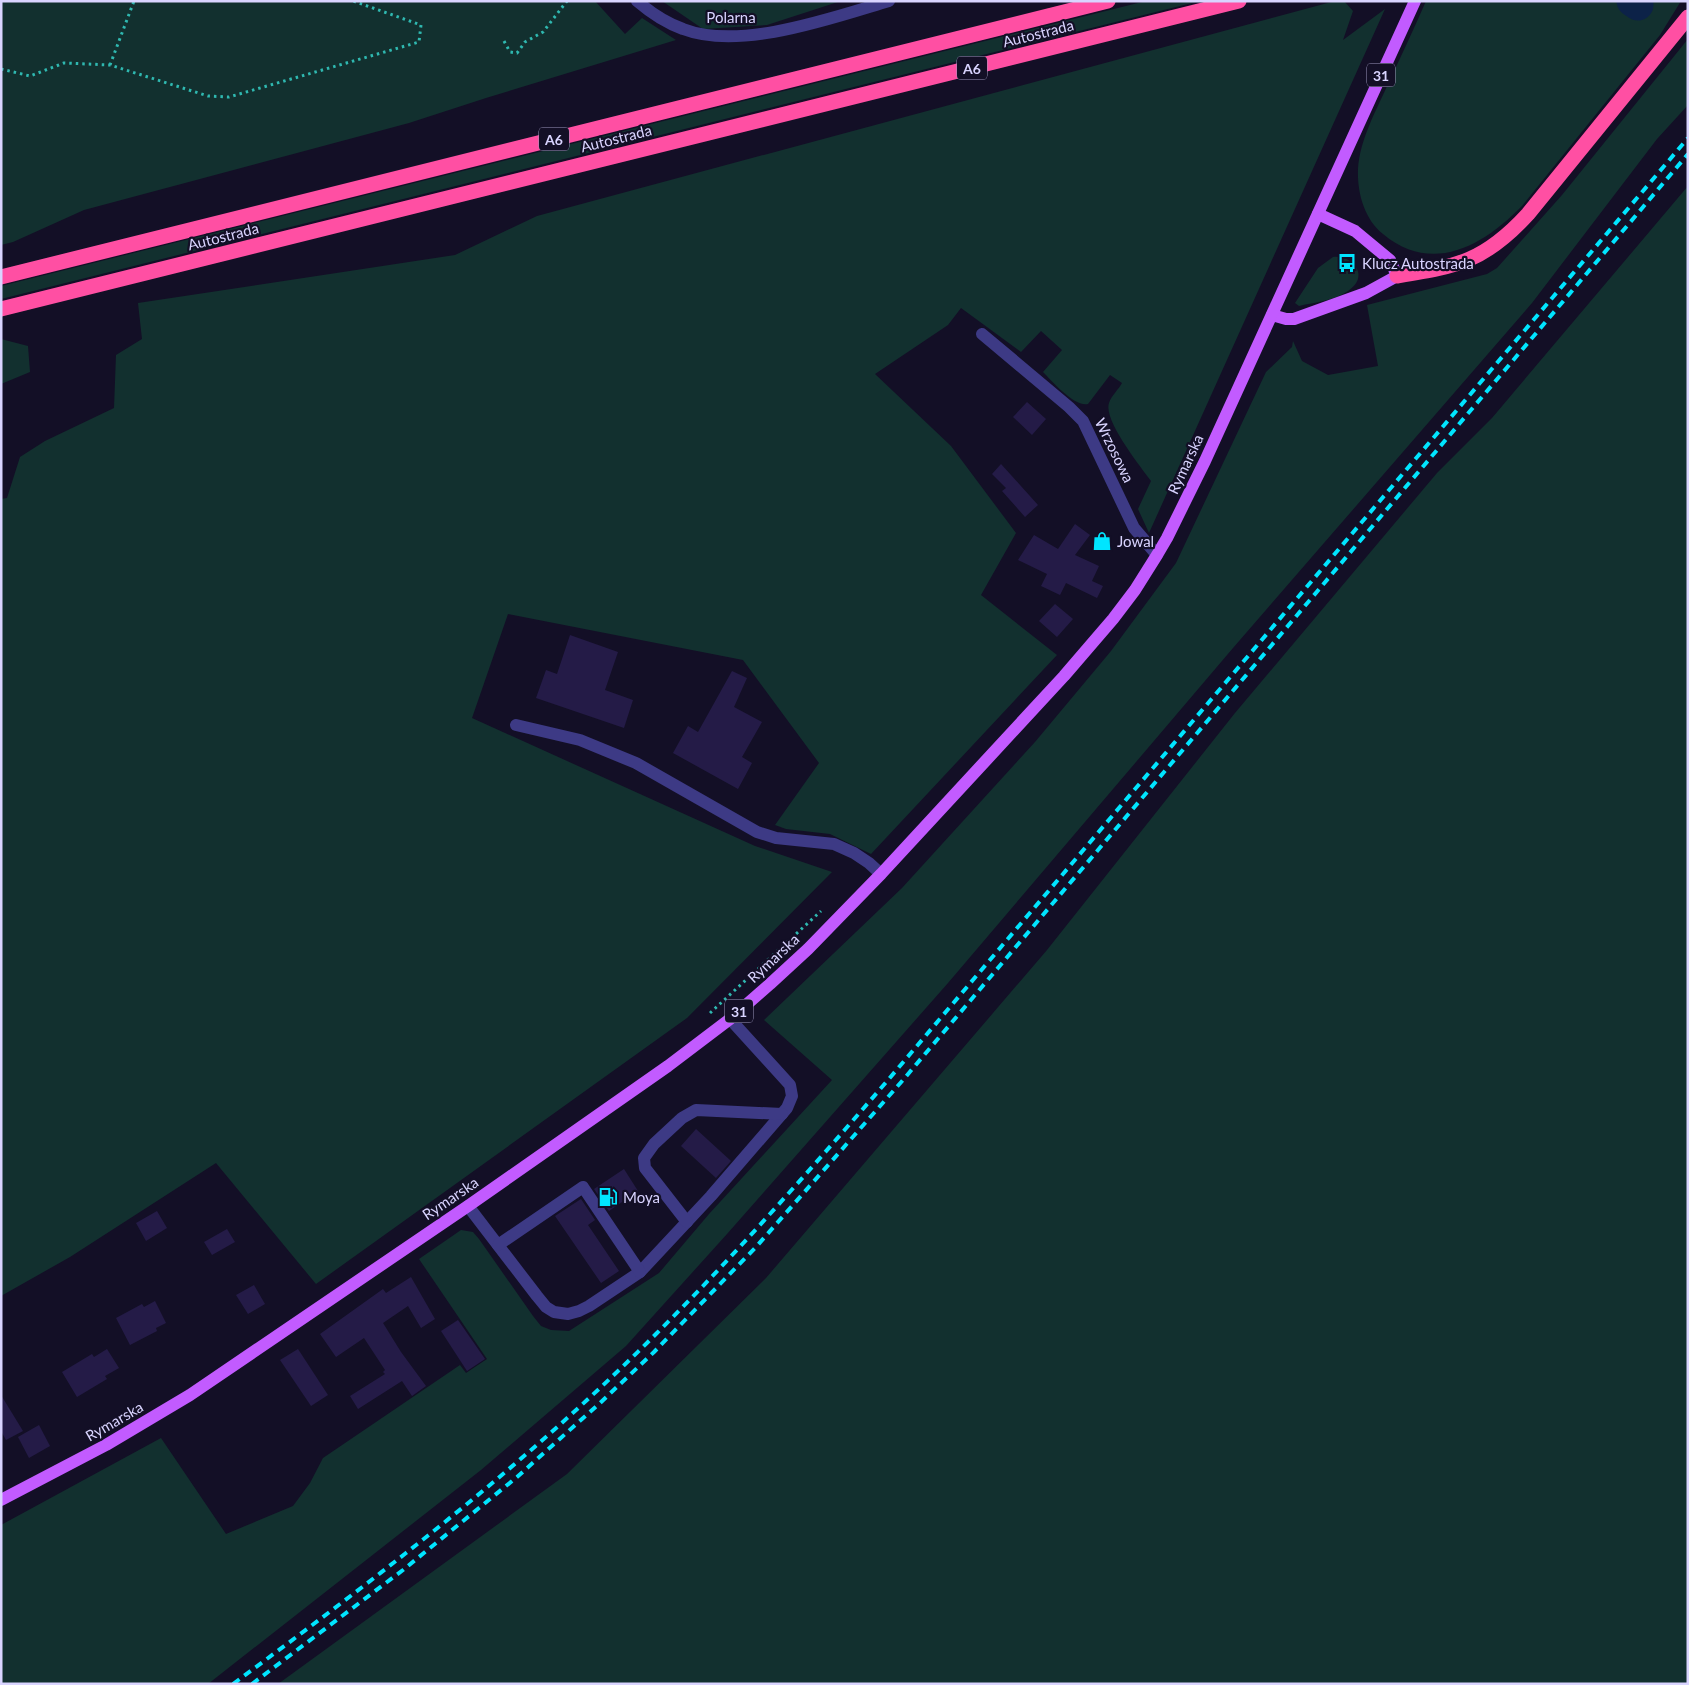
<svg xmlns="http://www.w3.org/2000/svg" width="1689" height="1685" viewBox="0 0 1689 1685" font-family="Lato,sans-serif">
  <rect width="100%" height="100%" fill="#130f26"/>
  <g fill="#12302f">
    <polygon points="1,1 595,1 625,34 642,18 676,40 486,98 409,123 84,210 13,242 1,245"/>
    <polygon points="662,1 841,1 767,25 703,29"/>
    <polygon points="1146,1 1200,1 1,299 1,286"/>
    <path d="M1335 1H1344L1353 11 1343 40 1385 9 1149 533 1138 509 1151 481C1141 467 1103 420 1109 403 1111 396 1119 389 1122 383L1110 375 1088 404C1074 407 1052 381 1043 372L1062 350 1041 331 1021 352 961 308 948 325 875 374 951 446 1016 533 981 595 1057 655 871 854 830 834 786 829 775 825 819 763 743 660 508 614 472 718 755 846 832 872 687 1018 316 1284 216 1163 70 1257 1 1296V499L7 498 20 457 45 441 114 408 116 355 142 339 138 303 455 255 537 216Z"/>
    <path d="M1426 1H1681L1660 35 1522 206C1483 246 1432 275 1383 234 1364 219 1357 192 1358 169 1360 139 1376 111 1388 84 1401 56 1414 29 1426 1Z"/>
    <polygon points="1688,39 1688,105 1657,139 1532,303 1233,648 948,983 727,1234 626,1346 481,1470 208,1684 1,1684 1,1525 161,1438 226,1534 293,1506 310,1483 323,1458 460,1365 466,1373 487,1359 419,1259 461,1230 473,1232 479,1239 533,1316 541,1326 551,1330 569,1331 659,1273 709,1214 832,1080 764,1020 902,888 1035,742 1111,651 1176,563 1266,372 1292,347 1293,341 1302,361 1328,375 1378,366 1367,305 1487,274 1497,268 1562,195"/>
    <polygon points="1688,186 1688,1684 278,1684 567,1474 766,1278 1047,950 1235,713 1437,473 1492,418"/>
    <path d="M1333 257C1354 255 1370 277 1348 291 1334 301 1315 302 1299 306L1295 303 1318 268Z"/>
    <polygon points="1,339 28,346 30,372 1,384"/>
  </g>
  <g fill="none" stroke-linecap="round" stroke-linejoin="round">
    <polyline stroke="#0c2248" stroke-width="31" points="1632,1 1638,5"/>
  </g>
  <g fill="#241b47">
    <polygon points="1027,402 1046,419 1032,435 1013,417"/>
    <polygon points="1001,464 1038,505 1025,517 1002,491 1006,488 992,474"/>
    <polygon points="1075,524 1090,535 1075,555 1099,566 1092,581 1103,586 1097,598 1066,583 1060,595 1041,586 1047,574 1018,560 1034,535 1058,549"/>
    <polygon points="1055,604 1073,619 1057,637 1039,621"/>
    <polygon points="570,635 618,652 605,690 633,700 624,728 536,698 546,670 557,674"/>
    <polygon points="732,671 747,678 734,707 762,722 742,757 752,763 738,789 673,753 688,726 698,732"/>
    <polygon points="696,1129 731,1161 716,1178 681,1146"/>
    <polygon points="624,1169 638,1191 609,1211 594,1189"/>
    <polygon points="581,1199 595,1220 588,1225 619,1271 601,1283 555,1216"/>
    <polygon points="157,1211 167,1228 146,1241 136,1223"/>
    <polygon points="227,1229 235,1242 212,1255 204,1242"/>
    <polygon points="411,1277 435,1319 421,1328 408,1306 383,1323 401,1352 426,1386 412,1396 402,1381 358,1409 350,1396 385,1374 383,1372 385,1370 364,1338 336,1357 320,1334 383,1289 386,1293"/>
    <polygon points="254,1285 265,1304 248,1314 236,1295"/>
    <polygon points="155,1301 166,1323 156,1328 157,1331 130,1345 116,1318 142,1304 144,1307"/>
    <polygon points="458,1320 485,1359 467,1371 441,1331"/>
    <polygon points="107,1349 119,1368 105,1376 107,1379 77,1397 62,1372 92,1354 94,1357"/>
    <polygon points="298,1349 328,1395 311,1406 280,1360"/>
    <polygon points="1,1395 23,1431 6,1440 1,1431"/>
    <polygon points="39,1425 50,1446 29,1458 18,1437"/>
  </g>
  <g fill="none" stroke-linecap="round" stroke-linejoin="round">
    <g stroke="#2fb8b0" stroke-width="3" stroke-dasharray="2.5 4" stroke-linecap="butt">
      <polyline points="504,41 510,52 517,53 525,42 543,32 567,1"/>
      <polyline points="110,65 134,1"/>
      <polyline points="1,69 30,76 64,63 110,65 208,96 229,97 419,42 421,25 353,1"/>
      <polyline points="710,1013 821,911"/>
    </g>
    <g stroke="#3d3a85" stroke-width="12">
      <path d="M637 1C651 13 666 23 683 29 740 51 832 18 889 1"/>
      <polyline points="982,334 1069,407 1083,421 1134,528 1157,555"/>
      <polyline points="516,725 580,740 636,763 757,832 776,838 834,844 854,853 869,863 881,874"/>
      <polyline points="468,1206 537,1296 546,1307 554,1312 568,1314 579,1311 589,1306 640,1272 711,1196 787,1108 792,1096 790,1085 730,1019"/>
      <polyline points="687,1222 645,1168 644,1158 654,1144 682,1118 696,1110 782,1114"/>
      <polyline points="498,1245 583,1187 640,1272"/>
    </g>
    <g stroke="#c25bff" stroke-width="12">
      <polyline points="1272,315 1286,319 1294,319 1366,293 1397,276 1390,260 1355,231 1318,214"/>
      <polyline points="1,1500 106,1445 190,1395 468,1206 668,1066 730,1019 770,984 808,949 881,874 1064,676 1113,619 1135,590 1157,555 1167,538 1205,461 1415,1"/>
    </g>
    <g stroke="#ff4fa3" stroke-width="15">
      <path d="M1397 276C1458 266 1484 262 1528 214L1688 17"/>
      <polyline points="1,277 1108,1"/>
      <polyline points="1,309 1239,1"/>
    </g>
    <g stroke="#00e5ff" stroke-width="4" stroke-dasharray="8 6" stroke-linecap="butt">
      <path d="M233 1684C355 1594 475 1503 587 1400 695 1301 792 1191 888 1080L1688 138"/>
      <polyline points="252,1684 403,1570 517,1477 600,1403 654,1352 756,1247 903,1080 1688,154"/>
    </g>
  </g>
  <defs>
    <g id="bus-bare" transform="scale(1.5)"><path d="M-5-6H5V4H4V6H2V4H-2V6H-4V4H-5ZM-3.5-4V0h7V-4ZM-3.5 1.2v1.5H-2V1.2ZM2 1.2v1.5H3.5V1.2Z" fill="#00e5ff" stroke="#130f26" stroke-width="2.5" paint-order="stroke"/></g>
    <g id="shop-bare" transform="scale(1.5)"><path d="M-5-2.5h2.3a2.7 3.5 0 0 1 5.4 0H5L5.5 6h-11ZM-1.5-2.5h3a1.5 2.3 0 0 0-3 0Z" fill="#00e5ff" stroke="#130f26" stroke-width="2.5" paint-order="stroke"/></g>
    <g id="fuel-bare" transform="scale(1.5)"><path d="M-5.5-6h7V0h2V4h1.3V-2.5L3-4.5l.8-.8L6-3V5H2.5V1h-1V6h-7ZM-4.2-4.7v3.2H.2V-4.7Z" fill="#00e5ff" stroke="#130f26" stroke-width="2.5" paint-order="stroke"/></g>
  </defs>
  <g fill-rule="evenodd">
    <use href="#bus-bare" x="1347" y="263"/>
    <use href="#shop-bare" x="1102" y="541"/>
    <use href="#fuel-bare" x="608" y="1197"/>
  </g>
  <g text-anchor="middle" dominant-baseline="central" stroke-width="4.5" stroke-linejoin="round" paint-order="stroke">
    <g fill="#130f26" stroke="#9e99be" stroke-width="1">
      <rect x="957" y="56.5" width="30" height="23" rx="4"/>
      <rect x="1367" y="63.5" width="28" height="23" rx="4"/>
      <rect x="539" y="127.5" width="30" height="23" rx="4"/>
      <rect x="725" y="999.5" width="28" height="23" rx="4"/>
    </g>
    <g font-size="14" font-weight="bold" fill="#d9d4ff">
      <text x="972" y="68">A6</text>
      <text x="1381" y="75">31</text>
      <text x="554" y="139">A6</text>
      <text x="739" y="1011">31</text>
    </g>
    <g font-size="15" fill="#d9d4ff" stroke="#130f26">
      <text x="731" y="17">Polarna</text>
      <text transform="translate(1038 33) rotate(-14)">Autostrada</text>
      <text transform="translate(616 138) rotate(-14)">Autostrada</text>
      <text transform="translate(223 236) rotate(-14)">Autostrada</text>
      <text transform="translate(1115 450) rotate(64)">Wrzosowa</text>
      <text transform="translate(1185 464) rotate(-65)">Rymarska</text>
      <text transform="translate(773 958) rotate(-43)">Rymarska</text>
      <text transform="translate(450 1198) rotate(-34)">Rymarska</text>
      <text transform="translate(114 1421) rotate(-30)">Rymarska</text>
    </g>
    <g font-size="15" fill="#d9d4ff" stroke="#130f26" text-anchor="start">
      <text x="1362" y="263">Klucz Autostrada</text>
      <text x="1117" y="541">Jowal</text>
      <text x="623" y="1197">Moya</text>
    </g>
  </g>
  <rect width="1689" height="1685" fill="none" stroke="#d9d4ff" stroke-width="5"/>
</svg>
